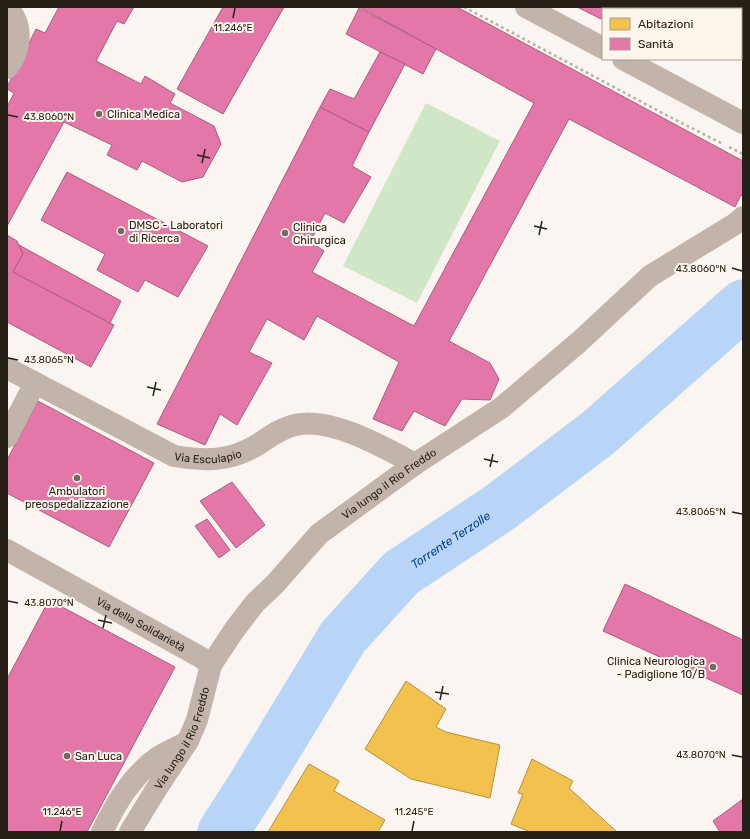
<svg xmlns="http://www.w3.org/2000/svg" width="750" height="839" viewBox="0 0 750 839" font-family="Rubik,sans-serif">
  <rect width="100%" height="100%" fill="#faf5f0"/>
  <polygon fill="#d0e7c7" points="426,103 500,141 417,303 343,266"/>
  <g fill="#f2c14e" stroke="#b5913e">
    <polygon points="406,681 446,709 436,727 446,732 500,745 490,798 411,779 365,749"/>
    <polygon points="532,759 573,781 569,788 617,832 530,832 511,824 523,794 518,793"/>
    <polygon points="309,764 339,781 334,791 385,820 378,832 268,832"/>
  </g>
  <g fill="#e377a8" stroke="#ab5d7c">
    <polygon points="59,7 134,7 124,24 117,21 96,61 141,84 145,76 175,94 170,103 214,126 221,144 203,177 182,182 142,161 137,170 107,155 112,145 64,122 7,226 7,107 14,93 7,89 7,87 36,29 45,33"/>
    <polygon points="223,7 284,7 223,114 177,89"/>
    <polygon points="360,7 457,7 743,161 743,196 741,195 735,207 569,119 449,341 490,363 499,379 490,400 462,399 445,426 414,411 402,431 373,419 399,362 317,316 304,340 267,319 249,352 272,363 237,425 220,414 205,445 157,424 320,107 369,132 352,166 371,177 344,223 325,213 310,242 324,251 312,272 414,326 534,103"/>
    <polygon points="577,7 663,7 662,9 603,9 603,20"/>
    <polygon points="699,7 743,7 743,43 741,42 741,9 704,9"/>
    <polygon points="359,8 436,49 423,74 346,34"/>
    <polygon points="380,52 405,64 369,132 320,107 330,89 354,99"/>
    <polygon points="67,172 208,246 178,297 145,280 138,292 97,270 105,254 41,220"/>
    <polygon points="7,235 17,241 23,254 13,272 114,325 91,367 7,322"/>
    <polygon points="19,245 121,301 110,323 13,272 23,254"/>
    <polygon points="38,401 154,463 109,547 7,493 7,460"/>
    <polygon points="232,482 265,525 236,548 200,501"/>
    <polygon points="207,519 230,550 219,558 195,526"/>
    <polygon points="625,584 743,640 743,695 603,631"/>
    <polygon points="49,600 175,667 87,832 7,832 7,679"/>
    <polygon points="743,799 743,832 720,832 713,821"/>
  </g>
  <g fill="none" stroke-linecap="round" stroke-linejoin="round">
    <path stroke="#b8d5f8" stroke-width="51" id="s1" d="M223 832 252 787 343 637 401 573 499 508 598 433 743 305"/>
    <g stroke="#bab1a9" stroke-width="2.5" stroke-dasharray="3 3" stroke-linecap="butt">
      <polyline points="464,7 668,116 723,144"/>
      <polyline points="729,147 743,154"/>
    </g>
    <g stroke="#c2b4aa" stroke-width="22">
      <polyline points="526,7 603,48"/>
      <path d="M7 8C24 24 21 51 7 68"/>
      <polyline points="623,59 743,123"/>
      <path id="s2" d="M7 368 174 456C205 461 229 462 257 445 268 438 281 428 295 425 330 416 385 448 415 464"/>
      <polyline points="7,437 35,383"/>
      <path id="s3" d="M7 550 202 658 211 665"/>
      <path d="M102 832C116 803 131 777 157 758 166 752 176 748 185 743"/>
      <path id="s4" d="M130 832 157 788 188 741 197 720 211 665 235 629 255 603 275 584 319 534 415 464 501 408 579 342 650 276 735 224 743 217"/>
    </g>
  </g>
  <path fill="none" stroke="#272017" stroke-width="1.5" d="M233 18 235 8M8 115 18 117M197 155 210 158M202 163 205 149M534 226 547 229M539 235 542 221M732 268 742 271M8 358 18 360M147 387 161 390M153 396 156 382M484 459 498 462M490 467 493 454M732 512 742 514M8 601 18 603M98 620 112 623M103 628 106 615M435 692 449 694M440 700 443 686M732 755 742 757M60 831 62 821M412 831 414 821"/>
  <g fill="#716b63" stroke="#fef6ec" stroke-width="1.5">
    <circle cx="99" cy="114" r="4"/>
    <circle cx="121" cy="231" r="4"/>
    <circle cx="285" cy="233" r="4"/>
    <circle cx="77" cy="478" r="4"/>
    <circle cx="713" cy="667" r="4"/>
    <circle cx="67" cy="756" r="4"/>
  </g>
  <g text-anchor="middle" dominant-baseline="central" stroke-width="4" stroke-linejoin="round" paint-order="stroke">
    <g font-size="11" fill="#272017" stroke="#fef6ec" text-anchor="start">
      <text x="107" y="114">Clinica Medica</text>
      <text x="129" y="225">DMSC - Laboratori<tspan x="129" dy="13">di Ricerca</tspan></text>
      <text x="293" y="227">Clinica<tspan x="293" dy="13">Chirurgica</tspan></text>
      <text x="77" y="491" text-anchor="middle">Ambulatori<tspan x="77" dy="13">preospedalizzazione</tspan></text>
      <text x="705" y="661" text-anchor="end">Clinica Neurologica<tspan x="705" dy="13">- Padiglione 10/B</tspan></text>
      <text x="75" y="756">San Luca</text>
    </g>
    <g font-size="11" fill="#272017" stroke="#fef6ec">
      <text stroke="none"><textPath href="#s2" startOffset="223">Via Esculapio</textPath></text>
      <text stroke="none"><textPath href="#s4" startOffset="444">Via lungo il Rio Freddo</textPath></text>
      <text stroke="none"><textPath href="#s3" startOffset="153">Via della Solidarietà</textPath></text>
      <text stroke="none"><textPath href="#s4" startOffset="108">Via lungo il Rio Freddo</textPath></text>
    </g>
    <g font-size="12" font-style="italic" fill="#00407d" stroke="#fef6ec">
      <text stroke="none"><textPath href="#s1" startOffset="375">Torrente Terzolle</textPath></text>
    </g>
  </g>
  <g font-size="10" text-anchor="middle" fill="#272017" stroke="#fef6ec" stroke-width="4" stroke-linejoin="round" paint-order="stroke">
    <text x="233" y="31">11.246°E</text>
    <text x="49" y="120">43.8060°N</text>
    <text x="701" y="272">43.8060°N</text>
    <text x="49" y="363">43.8065°N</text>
    <text x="701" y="515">43.8065°N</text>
    <text x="49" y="606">43.8070°N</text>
    <text x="701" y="758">43.8070°N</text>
    <text x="62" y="815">11.246°E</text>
    <text x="414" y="815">11.245°E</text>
  </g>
  <rect width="750" height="839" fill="none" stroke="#272017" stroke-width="16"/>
  <rect x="602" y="8" width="140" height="52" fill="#fef6ec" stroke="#a8a097"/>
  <rect x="610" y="18" width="20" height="12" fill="#f2c14e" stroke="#a8a097"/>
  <text x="638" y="28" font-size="12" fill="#272017">Abitazioni</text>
  <rect x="610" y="38" width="20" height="12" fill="#e377a8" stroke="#a8a097"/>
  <text x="638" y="48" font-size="12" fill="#272017">Sanità</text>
</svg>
